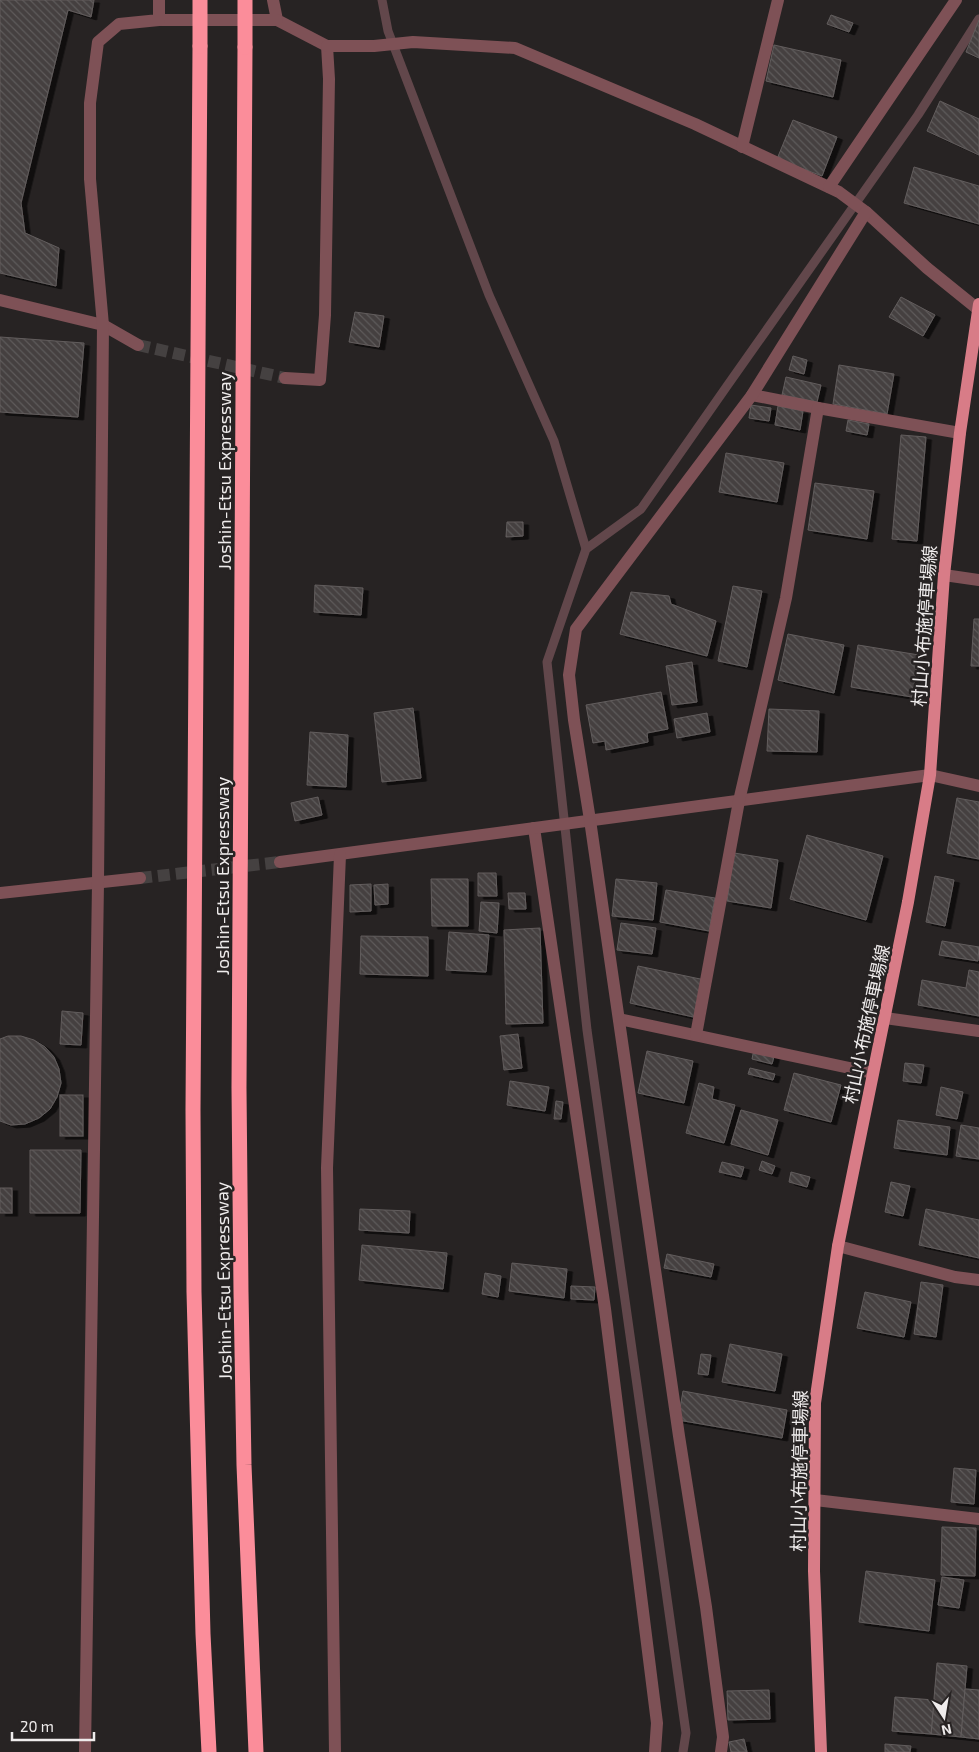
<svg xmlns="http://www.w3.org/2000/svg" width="979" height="1752" viewBox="0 0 979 1752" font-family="'Exo 2','Noto Sans JP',sans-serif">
  <defs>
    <pattern id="building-back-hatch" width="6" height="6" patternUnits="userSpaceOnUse" patternTransform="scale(1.25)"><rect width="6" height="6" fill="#443f3f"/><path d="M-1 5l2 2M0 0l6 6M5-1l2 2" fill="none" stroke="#5f5b5b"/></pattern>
    <filter id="shadow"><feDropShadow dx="5.5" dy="3" stdDeviation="0" flood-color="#0009"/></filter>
  </defs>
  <rect width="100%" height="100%" fill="#272323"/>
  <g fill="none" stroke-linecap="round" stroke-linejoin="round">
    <g stroke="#62474b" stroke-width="9">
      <polyline points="382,0 388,31 489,295 554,441 586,549"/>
      <polyline points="683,1752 686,1733 587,1030 547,662 586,549 641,509 727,386 918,115 979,19"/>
    </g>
  </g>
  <g fill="url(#building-back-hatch)" stroke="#625d5d" filter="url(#shadow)">
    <polygon points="0,0 94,0 91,17 68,10 21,203 25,233 59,248 56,286 0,273"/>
    <polygon points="831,15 853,23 849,32 827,24"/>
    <polygon points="979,20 979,58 966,52"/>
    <polygon points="774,45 841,60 833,97 766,81"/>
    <polygon points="940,101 979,119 979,155 927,131"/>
    <polygon points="793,120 837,137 822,176 777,159"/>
    <polygon points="914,167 979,186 979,224 904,203"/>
    <polygon points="901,297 935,315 923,336 889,317"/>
    <polygon points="355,312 384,316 379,347 349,342"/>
    <polygon points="0,337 84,343 78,417 0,412"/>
    <polygon points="793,356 807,360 804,374 789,370"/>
    <polygon points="839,365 894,374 887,414 833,404"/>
    <polygon points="786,377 821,385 817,402 782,395"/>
    <polygon points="751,405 771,408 769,421 749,418"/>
    <polygon points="778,406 803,411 800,430 775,425"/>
    <polygon points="848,420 869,424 867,435 846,431"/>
    <polygon points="901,435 926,437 917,541 892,539"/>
    <polygon points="726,453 784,463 777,502 719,492"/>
    <polygon points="815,483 874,491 867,539 808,530"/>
    <polygon points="507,522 523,522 523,536 506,537"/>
    <polygon points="315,585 363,588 361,615 314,612"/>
    <polygon points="733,586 762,591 747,667 718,661"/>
    <polygon points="631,592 669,596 671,604 716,621 707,656 620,634"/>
    <polygon points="974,619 979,619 979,666 971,666"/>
    <polygon points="788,634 844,645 834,693 778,680"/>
    <polygon points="858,645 919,655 912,697 851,687"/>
    <polygon points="692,662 697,702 672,705 666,666"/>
    <polygon points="661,692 668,729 647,733 648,742 606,750 605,741 593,743 586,705"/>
    <polygon points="413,708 421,778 382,782 374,713"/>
    <polygon points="769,709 819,711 817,752 767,751"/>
    <polygon points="707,713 710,732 677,738 674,719"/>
    <polygon points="310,732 348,735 346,787 307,785"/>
    <polygon points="318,797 322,815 295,821 291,803"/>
    <polygon points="957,798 979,802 979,859 947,853"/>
    <polygon points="807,835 883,856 866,920 790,899"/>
    <polygon points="734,853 778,860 771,908 727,901"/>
    <polygon points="478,873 496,873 497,896 478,896"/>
    <polygon points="935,876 954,880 945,926 926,922"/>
    <polygon points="431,879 468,879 468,926 432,926"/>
    <polygon points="616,879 657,883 653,920 612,916"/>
    <polygon points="371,884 371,911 350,912 350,885"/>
    <polygon points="388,884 388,904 375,905 374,885"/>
    <polygon points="666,890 715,898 709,931 660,922"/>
    <polygon points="508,893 525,893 526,909 509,909"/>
    <polygon points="481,902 499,903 497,933 479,931"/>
    <polygon points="621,923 656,928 652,954 617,950"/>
    <polygon points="540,928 543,1023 506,1024 504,930"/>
    <polygon points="449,932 489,935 486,972 446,970"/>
    <polygon points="361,936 428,937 428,976 360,974"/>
    <polygon points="942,941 979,947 978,961 939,955"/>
    <polygon points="638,966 705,980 698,1018 630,1003"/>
    <polygon points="969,970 979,972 979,1016 918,1005 922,980 966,988"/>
    <polygon points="62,1011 83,1013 81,1045 60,1044"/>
    <polygon points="518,1034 522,1068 504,1070 500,1036"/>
    <polygon points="8,1036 21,1036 34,1040 45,1047 54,1057 59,1069 61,1083 57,1097 50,1109 39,1118 25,1124 11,1125 0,1121 0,1039"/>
    <polygon points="754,1049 775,1053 772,1064 752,1059"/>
    <polygon points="647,1051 693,1061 684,1103 638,1093"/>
    <polygon points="905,1063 924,1065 921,1083 903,1081"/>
    <polygon points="750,1068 775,1074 773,1080 748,1074"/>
    <polygon points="794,1073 841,1085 831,1122 784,1110"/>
    <polygon points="510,1081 549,1087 545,1111 507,1105"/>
    <polygon points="699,1083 714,1087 712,1099 735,1105 724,1143 686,1133"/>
    <polygon points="941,1087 963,1092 957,1119 936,1115"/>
    <rect x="60" y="1095" width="23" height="41"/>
    <polygon points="556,1101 563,1102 561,1119 554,1119"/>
    <polygon points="741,1110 778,1120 768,1155 731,1144"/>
    <polygon points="898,1120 950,1127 947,1155 894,1148"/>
    <polygon points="961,1125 979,1128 979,1159 956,1156"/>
    <polygon points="30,1150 81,1150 80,1213 30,1213"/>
    <polygon points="762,1161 775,1166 772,1174 759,1170"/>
    <polygon points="722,1162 744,1167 741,1177 719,1172"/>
    <polygon points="791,1172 810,1177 807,1187 789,1182"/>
    <polygon points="891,1182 910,1186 903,1216 885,1212"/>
    <rect x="0" y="1188" width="12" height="25"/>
    <polygon points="360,1209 410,1211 409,1233 359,1230"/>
    <polygon points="926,1209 979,1220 979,1258 919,1245"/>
    <polygon points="362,1245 447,1253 443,1289 359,1280"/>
    <polygon points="667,1254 714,1264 711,1277 664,1268"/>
    <polygon points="512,1263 567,1269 564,1298 509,1291"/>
    <polygon points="485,1273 501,1276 498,1297 482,1294"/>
    <polygon points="921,1282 943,1285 936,1337 914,1334"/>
    <polygon points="571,1286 595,1287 594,1300 571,1299"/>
    <polygon points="865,1292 911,1302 904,1337 857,1328"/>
    <polygon points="730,1344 782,1354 775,1391 722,1382"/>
    <polygon points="701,1354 711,1355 708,1375 698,1374"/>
    <polygon points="683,1391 787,1410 782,1438 678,1420"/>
    <polygon points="954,1468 976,1470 974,1504 951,1502"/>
    <polygon points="942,1527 976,1528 975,1576 941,1575"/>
    <polygon points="866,1571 935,1580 929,1631 859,1622"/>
    <polygon points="942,1577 964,1580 959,1608 938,1605"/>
    <polygon points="937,1663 967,1666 961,1737 931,1734"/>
    <polygon points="965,1689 979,1690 979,1739 961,1737"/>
    <polygon points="769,1690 770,1719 728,1720 727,1691"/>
    <polygon points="895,1697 934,1700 931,1734 892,1731"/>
    <polygon points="744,1739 747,1752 731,1752 729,1742"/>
    <polygon points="885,1744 911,1746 910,1752 885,1752"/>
  </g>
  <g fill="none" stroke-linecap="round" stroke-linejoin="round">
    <g stroke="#454141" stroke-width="12" stroke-dasharray="12 6" stroke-linecap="butt">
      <polyline points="138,345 285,378"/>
      <polyline points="140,878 280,862"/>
    </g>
    <g stroke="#7e5156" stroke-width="12">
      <polyline points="273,0 277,20 327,46 329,79 325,315 320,380 285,378"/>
      <polyline points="159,20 277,20"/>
      <polyline points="327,46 374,46 413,42 515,48 695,124 839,192 866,212 927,268 979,310"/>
      <polyline points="742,147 778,0"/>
      <polyline points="829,187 956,0"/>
      <polyline points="0,300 103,325 138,345"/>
      <polyline points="752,395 818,408 960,433"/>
      <polyline points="944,575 979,580"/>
      <polyline points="534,828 605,1309 657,1723 655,1752"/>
      <polyline points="280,862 930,775 979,786"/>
      <polyline points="0,893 140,878"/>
      <polyline points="885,1018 979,1031"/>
      <polyline points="619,1019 873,1073"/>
      <polyline points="696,1035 739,801 786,598 818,408"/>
      <polyline points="838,1246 955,1277 979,1280"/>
      <polyline points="815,1500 979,1519"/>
      <polyline points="85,1752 98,883 103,325 90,179 90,103 98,42 119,24 159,20 159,0"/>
      <polyline points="335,1752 327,1168 340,855"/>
      <polyline points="721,1752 723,1737 706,1607 679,1436 590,820 574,720 569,675 576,629 752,395 866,212"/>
    </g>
    <polyline stroke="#d87c87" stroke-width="12" points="821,1752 814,1571 815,1403 838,1246 908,902 930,775 944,575 960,433 979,304"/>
    <g stroke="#fb8d9a" stroke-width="15">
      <polyline points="200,46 193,1110 194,1292 203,1634 209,1752"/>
      <polyline points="245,47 239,1088 241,1292 244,1465 256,1752"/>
    </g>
    <g stroke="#fb8d9a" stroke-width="15">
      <polyline points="200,0 200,46"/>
      <polyline points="245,0 245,47"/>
    </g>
  </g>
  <g text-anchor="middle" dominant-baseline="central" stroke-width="5" stroke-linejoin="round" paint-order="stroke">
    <g font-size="18" fill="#efecec" stroke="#272323">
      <text transform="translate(224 471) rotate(-90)">Joshin-Etsu Expressway</text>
      <text transform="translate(924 626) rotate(-86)">村山小布施停車場線</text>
      <text transform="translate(222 876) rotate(-90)">Joshin-Etsu Expressway</text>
      <text transform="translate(866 1024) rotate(-78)">村山小布施停車場線</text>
      <text transform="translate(223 1281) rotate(-91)">Joshin-Etsu Expressway</text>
      <text transform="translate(799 1471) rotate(-89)">村山小布施停車場線</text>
    </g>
  </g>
  <g transform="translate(944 1717) rotate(168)" stroke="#272323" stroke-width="4" paint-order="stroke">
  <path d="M0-4L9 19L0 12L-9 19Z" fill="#efecec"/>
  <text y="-8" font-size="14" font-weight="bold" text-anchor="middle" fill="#efecec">N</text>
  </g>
  <path d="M12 1732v8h82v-8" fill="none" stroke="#efecec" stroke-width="2.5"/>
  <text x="20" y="1732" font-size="15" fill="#efecec" stroke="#272323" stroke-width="4" paint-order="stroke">20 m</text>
</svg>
